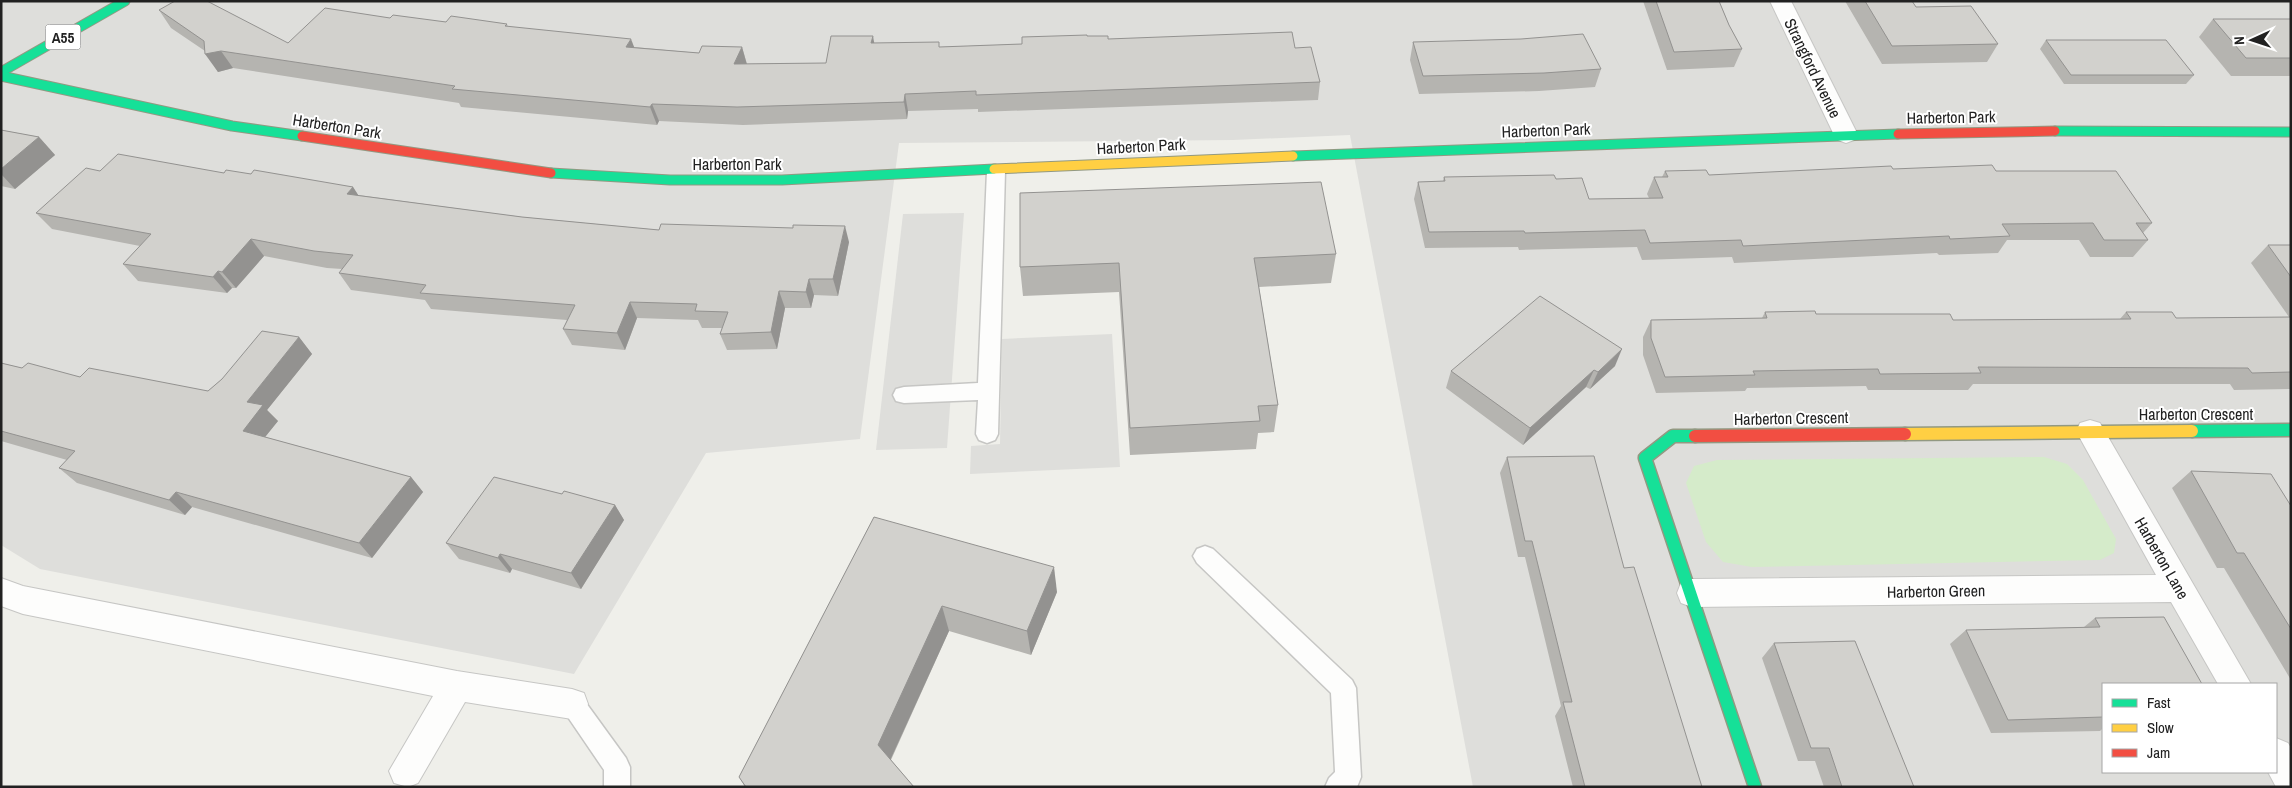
<svg xmlns="http://www.w3.org/2000/svg" width="2292" height="788" viewBox="0 0 2292 788" font-family="'Archivo Narrow',sans-serif">
  <rect width="100%" height="100%" fill="#efefea"/>
  <g fill="#dededb" fill-rule="evenodd">
    <path d="M1 1H2291V787H1473L1350 135 1233 140 899 143 860 439 706 453 574 674 40 569 1 545ZM2103 684H2276V772H2103Z"/>
    <polygon points="964,213 947,448 876,450 903,214"/>
    <polygon points="1112,334 1120,467 970,474 971,446 1000,444 1002,339"/>
  </g>
  <polygon fill="#d5ebca" points="2044,457 2067,464 2083,480 2116,539 2114,553 2100,560 1752,567 1723,562 1706,542 1686,483 1694,466 1717,460"/>
  <g fill="none" stroke-linecap="round" stroke-linejoin="round">
    <g stroke="#c6c6c4" stroke-width="3">
      <g id="lane">
        <polygon points="996,165 1002,167 1005,171 998,434 995,440 987,443 979,440 976,434 978,400 904,403 896,401 893,395 896,389 904,387 978,383 987,171 990,167"/>
        <polygon points="1205,546 1213,549 1352,680 1356,688 1361,777 1357,787 1325,787 1329,778 1335,772 1331,693 1197,563 1193,556 1197,549"/>
        <polygon points="572,692 581,696 626,758 630,767 630,787 604,787 604,770 559,704 563,696"/>
      </g>
    </g>
    <g stroke="#c6c6c4" stroke-width="2">
      <g id="street">
        <polygon points="1770,1 1791,1 1858,135 1854,140 1846,143 1838,140 1834,135"/>
        <polygon points="2090,420 2100,423 2251,684 2218,684 2171,602 1692,607 1681,603 1677,593 1681,583 1692,579 2156,575 2076,431 2080,423"/>
        <polygon points="1,578 23,586 457,671 572,689 584,693 588,704 584,715 572,719 465,702 418,783 408,787 394,783 389,771 433,696 23,614 1,606"/>
        <polygon points="2276,738 2288,743 2291,748 2291,787 2276,787 2268,772 2276,772"/>
      </g>
    </g>
    <g stroke="#929982" stroke-width="11">
      <g id="fast-far1">
        <polyline points="1,72 125,1"/>
        <polyline points="1,76 232,126 302,136"/>
        <polyline points="2055,131 2291,132"/>
        <polyline points="1293,156 1898,134"/>
        <polyline points="551,173 670,180 782,180 994,169"/>
      </g>
    </g>
    <g stroke="#929982" stroke-width="15">
      <g id="fast">
        <polyline points="2192,431 2291,430"/>
        <polyline points="1695,436 1673,436 1645,458 1755,787"/>
      </g>
    </g>
    <g stroke="#929982" stroke-width="11">
      <polyline id="slow-far1" points="994,169 1293,156"/>
    </g>
    <g stroke="#929982" stroke-width="15">
      <polyline id="slow" points="1905,434 2192,431"/>
    </g>
    <g stroke="#929982" stroke-width="11">
      <g id="jam-far1">
        <polyline points="1898,134 2055,131"/>
        <polyline points="302,136 551,173"/>
      </g>
    </g>
    <g stroke="#929982" stroke-width="15">
      <polyline id="jam" points="1695,436 1905,434"/>
    </g>
    <use href="#lane" fill="#fdfdfc" fill-rule="evenodd"/>
    <use href="#street" fill="#fdfdfc" fill-rule="evenodd"/>
    <use href="#fast-far1" stroke="#16e098" stroke-width="9"/>
    <use href="#fast" stroke="#16e098" stroke-width="12"/>
    <use href="#slow-far1" stroke="#ffcf43" stroke-width="9"/>
    <use href="#slow" stroke="#ffcf43" stroke-width="12"/>
    <use href="#jam-far1" stroke="#f24e42" stroke-width="9"/>
    <use href="#jam" stroke="#f24e42" stroke-width="12"/>
  </g>
  <g fill="#b5b4b0">
    <polygon points="1643,1 1719,1 1729,25 1742,49 1734,67 1667,70"/>
    <polygon points="1845,1 1912,1 1916,7 1998,44 1987,62 1882,64"/>
    <polygon points="159,10 288,43 390,18 446,22 507,24 508,27 634,47 699,53 742,47 747,64 826,63 874,43 940,47 1022,44 1087,36 1108,39 1295,48 1320,82 1318,100 978,112 978,109 908,111 907,119 743,125 659,121 657,125 461,107 459,103 233,68 218,72 205,51 171,28"/>
    <polygon points="2213,19 2291,19 2291,76 2231,76 2199,37"/>
    <polygon points="2046,40 2194,75 2186,84 2064,84 2040,49"/>
    <polygon points="1413,42 1601,69 1595,87 1539,91 1419,94 1410,60"/>
    <polygon points="1,130 39,137 55,155 15,189 1,186"/>
    <polygon points="1893,169 1996,171 2152,223 2143,233 2148,240 2133,257 2090,257 2079,240 2007,240 1998,253 1939,255 1937,253 1734,263 1732,257 1642,260 1637,247 1519,250 1518,247 1425,248 1414,199 1418,182 1443,181 1444,177 1556,179 1589,199 1649,198 1647,194 1654,177 1662,177 1665,171 1709,175"/>
    <polygon points="100,171 224,173 251,174 353,187 358,195 522,217 659,230 849,242 838,296 814,295 811,308 785,308 777,349 727,350 720,334 722,328 702,328 698,320 637,318 625,350 572,345 563,329 567,320 431,309 425,300 351,290 339,273 342,269 327,268 264,256 236,288 232,288 227,293 138,281 123,264 140,246 52,229 36,213"/>
    <polygon points="1020,193 1336,254 1331,283 1259,287 1278,405 1274,432 1258,433 1256,449 1130,455 1119,292 1023,296 1020,267"/>
    <polygon points="2268,245 2291,245 2291,389 2234,390 2230,384 1973,384 1968,390 1868,390 1866,386 1747,388 1745,391 1656,393 1643,355 1643,337 1651,320 1762,318 1765,312 1953,320 2120,319 2126,312 2176,318 2289,317 2251,263"/>
    <polygon points="299,337 312,354 267,410 278,421 265,437 411,477 423,492 372,558 192,507 185,515 77,483 59,468 67,460 1,441 1,363 22,368 80,377 208,391 222,379"/>
    <polygon points="1615,366 1590,389 1586,387 1523,445 1446,388 1451,371"/>
    <polygon points="1507,457 1624,568 1702,787 1573,787 1555,716 1561,706 1525,557 1518,557 1500,473"/>
    <polygon points="2191,471 2291,506 2291,680 2224,568 2217,568 2172,488"/>
    <polygon points="562,494 615,505 624,520 581,589 512,569 510,573 459,559 446,543"/>
    <polygon points="874,517 1057,592 1031,655 949,631 891,760 914,787 745,787 739,777"/>
    <polygon points="2164,617 2103,684 2103,728 2100,731 1991,733 1950,644 1966,630 2084,627 2095,618"/>
    <polygon points="1774,643 1914,787 1824,787 1815,761 1798,761 1762,658"/>
  </g>
  <g fill="#939290">
    <polygon points="873,36 876,53 871,43"/>
    <polygon points="631,39 638,57 626,47"/>
    <polygon points="742,47 747,65 734,64"/>
    <polygon points="221,51 233,68 218,72 205,54"/>
    <polygon points="905,94 908,111 907,119 904,102"/>
    <polygon points="652,104 659,121 657,125 650,107"/>
    <polygon points="39,137 55,155 15,189 1,174 1,169"/>
    <polygon points="353,187 364,204 347,194"/>
    <polygon points="845,226 849,242 838,296 833,279"/>
    <polygon points="251,239 264,256 236,288 222,272"/>
    <polygon points="218,271 232,288 227,293 213,277"/>
    <polygon points="809,279 814,295 811,308 806,292"/>
    <polygon points="779,291 785,308 777,349 771,332"/>
    <polygon points="630,302 637,318 625,350 617,333"/>
    <polygon points="299,337 312,354 267,410 278,421 257,447 243,431 247,402"/>
    <polygon points="1622,349 1615,366 1590,389 1598,372"/>
    <polygon points="1594,370 1586,387 1523,445 1530,428"/>
    <polygon points="411,477 423,492 372,558 359,543"/>
    <polygon points="176,492 192,507 185,515 169,500"/>
    <polygon points="615,505 624,520 581,589 571,573"/>
    <polygon points="500,554 512,569 510,573 498,558"/>
    <polygon points="1054,567 1057,592 1031,655 1027,631"/>
    <polygon points="942,606 949,631 887,767 878,745"/>
  </g>
  <g fill="#d2d1cd" stroke="#939290">
    <polygon points="175,1 207,1 288,43 325,8 390,18 393,15 446,22 451,16 507,24 505,26 631,39 626,47 699,53 702,46 742,47 734,64 826,63 831,36 873,36 871,43 939,42 939,47 1022,44 1022,37 1087,35 1087,36 1108,36 1108,39 1292,32 1295,48 1311,47 1320,82 976,95 976,91 905,94 904,102 737,107 652,104 650,107 452,89 455,86 221,51 205,54 204,41 159,10"/>
    <polygon points="1656,1 1719,1 1729,25 1742,49 1674,52"/>
    <polygon points="1865,1 1912,1 1916,7 1971,6 1998,44 1892,46"/>
    <polygon points="2213,19 2291,19 2291,58 2246,58"/>
    <polygon points="1583,34 1601,69 1544,73 1423,76 1413,42 1521,39"/>
    <polygon points="2046,40 2166,40 2194,75 2071,75"/>
    <polygon points="1,130 39,137 1,169"/>
    <polygon points="118,154 224,173 226,170 251,174 254,170 353,187 347,194 522,217 659,230 661,224 793,228 793,225 845,226 833,279 809,279 806,292 779,291 771,332 720,334 728,312 695,311 697,304 630,302 617,333 563,329 575,305 420,293 426,285 339,273 353,255 314,251 251,239 222,272 218,271 213,277 123,264 151,234 36,213 86,168 100,171"/>
    <polygon points="1992,165 1996,171 2116,171 2152,223 2136,223 2148,240 2104,240 2093,223 2002,224 2010,236 1950,239 1949,236 1743,246 1741,240 1650,243 1645,230 1525,233 1524,231 1429,232 1418,182 1445,181 1444,177 1554,175 1556,179 1582,178 1589,199 1663,198 1654,177 1668,177 1665,171 1706,170 1709,175 1891,166 1893,169"/>
    <polygon points="1321,182 1336,254 1254,258 1278,405 1258,406 1260,421 1130,428 1119,263 1020,267 1020,193"/>
    <polygon points="2268,245 2291,245 2291,277"/>
    <polygon points="1540,296 1622,349 1598,372 1594,370 1530,428 1451,371"/>
    <polygon points="1815,311 1816,314 1950,314 1953,320 2131,319 2126,312 2172,312 2176,318 2291,317 2291,372 2252,373 2248,368 1978,367 1981,373 1880,374 1878,369 1753,371 1755,375 1665,377 1651,338 1651,320 1767,318 1765,312"/>
    <polygon points="262,331 299,337 247,402 263,405 243,431 411,477 359,543 176,492 169,500 59,468 75,451 1,431 1,363 22,368 28,363 80,377 89,368 208,391 222,379"/>
    <polygon points="1594,456 1624,568 1634,567 1702,787 1585,787 1563,702 1572,702 1532,541 1525,541 1507,457"/>
    <polygon points="2191,471 2271,474 2291,506 2291,629 2244,553 2237,553"/>
    <polygon points="494,477 562,494 564,491 615,505 571,573 500,554 498,558 446,543"/>
    <polygon points="874,517 1054,567 1027,631 942,606 878,745 914,787 746,787 739,777"/>
    <polygon points="2164,617 2202,684 2103,684 2103,717 2008,720 1966,630 2100,627 2095,618"/>
    <polygon points="1855,641 1914,787 1842,787 1829,748 1811,748 1774,643"/>
  </g>
  <g text-anchor="middle" dominant-baseline="central" stroke-width="4" stroke-linejoin="round" paint-order="stroke">
    <rect fill="#fff" stroke="#646464" stroke-width="1" x="45.5" y="24.5" width="35" height="25" rx="4"/>
    <g font-size="15" font-weight="bold" fill="#212121">
      <text x="63" y="37">A55</text>
    </g>
    <g font-size="16" fill="#212121" stroke="#fff">
      <text transform="translate(1813 68) rotate(64)">Strangford Avenue</text>
      <text transform="translate(1951 117) rotate(-1)">Harberton Park</text>
      <text transform="translate(337 126) rotate(9)">Harberton Park</text>
      <text transform="translate(1546 130) rotate(-2)">Harberton Park</text>
      <text transform="translate(1141 146) rotate(-3)">Harberton Park</text>
      <text x="737" y="164">Harberton Park</text>
      <text x="2196" y="414">Harberton Crescent</text>
      <text transform="translate(1791 418) rotate(-1)">Harberton Crescent</text>
      <text transform="translate(2162 558) rotate(60)">Harberton Lane</text>
      <text transform="translate(1936 591) rotate(-1)">Harberton Green</text>
    </g>
  </g>
  <rect width="2292" height="788" fill="none" stroke="#212121" stroke-width="5"/>
  <rect x="2102" y="683" width="175" height="90" fill="#ffffff" stroke="#a6a6a6"/>
  <rect x="2112" y="699" width="25" height="8" fill="#16e098" stroke="#a6a6a6"/>
  <text x="2147" y="708" font-size="15" fill="#212121">Fast</text>
  <rect x="2112" y="724" width="25" height="8" fill="#ffcf43" stroke="#a6a6a6"/>
  <text x="2147" y="733" font-size="15" fill="#212121">Slow</text>
  <rect x="2112" y="749" width="25" height="8" fill="#f24e42" stroke="#a6a6a6"/>
  <text x="2147" y="758" font-size="15" fill="#212121">Jam</text>
  <g transform="translate(2252 40) rotate(267)" stroke="#ffffff" stroke-width="4" paint-order="stroke">
  <path d="M0-4L9 19L0 12L-9 19Z" fill="#212121"/>
  <text y="-8" font-size="14" font-weight="bold" text-anchor="middle" fill="#212121">N</text>
  </g>
</svg>
